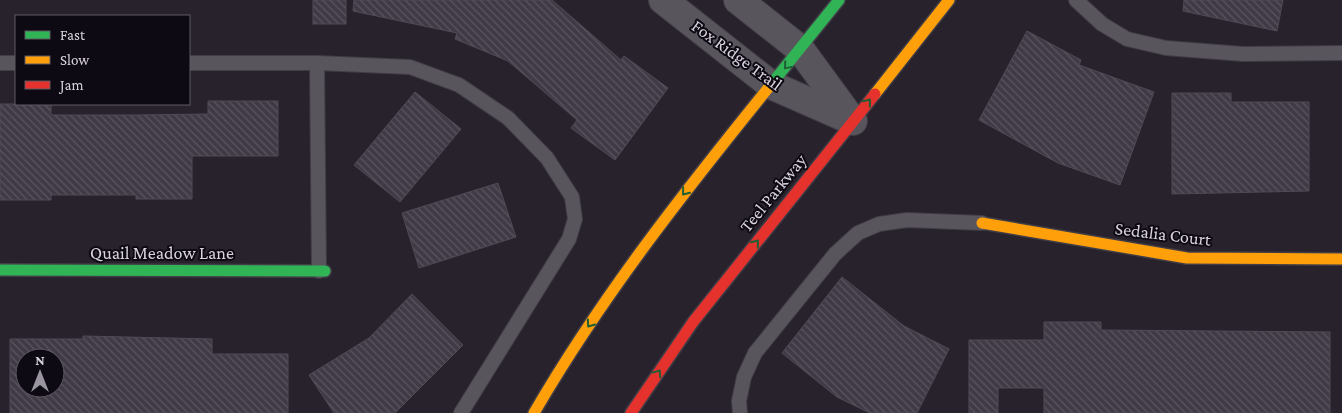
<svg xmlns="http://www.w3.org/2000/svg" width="1342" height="413" viewBox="0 0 1342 413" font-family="'Crimson Pro',serif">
  <defs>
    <pattern id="building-back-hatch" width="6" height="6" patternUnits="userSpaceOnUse" patternTransform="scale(1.25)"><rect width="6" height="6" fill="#403946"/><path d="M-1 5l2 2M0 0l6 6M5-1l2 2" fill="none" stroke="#5b5560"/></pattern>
  </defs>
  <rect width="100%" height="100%" fill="#28222d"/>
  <g fill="url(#building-back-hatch)" stroke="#4f4b54" fill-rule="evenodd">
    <rect x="313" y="0" width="33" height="24"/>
    <polygon points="354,0 552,0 621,60 624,56 668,88 615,160 571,128 577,120 508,61 455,39 457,33 353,11"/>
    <polygon points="1184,0 1283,0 1277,31 1183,11"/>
    <polygon points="1027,31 1081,60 1079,65 1154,92 1120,185 1058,163 979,120"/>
    <polygon points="415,92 461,129 400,202 354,165"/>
    <polygon points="1172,93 1231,93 1231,102 1309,102 1309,191 1172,194"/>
    <polygon points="208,101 278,101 278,156 192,156 192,199 136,199 136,195 51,195 51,200 0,200 0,104 51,104 51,115 136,115 208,114"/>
    <polygon points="498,183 516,237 419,268 402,213"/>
    <polygon points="842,277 904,326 949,349 917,413 870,413 837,397 782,353"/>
    <polygon points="412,294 463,345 395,413 334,413 309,375 369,338"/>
    <polygon points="1044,322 1101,322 1101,330 1330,332 1330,413 1044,413 1044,388 998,388 998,413 969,413 969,340 1044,340"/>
    <path d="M83 336 212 339V354H288V413H10V339H83ZM25 358H55V388H25Z"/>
  </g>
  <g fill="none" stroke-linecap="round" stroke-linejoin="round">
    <g stroke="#413d46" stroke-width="16">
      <g id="lane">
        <polyline points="1076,0 1102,24 1127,39 1166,48 1243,54 1342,53"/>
        <polyline points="0,63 16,63"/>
        <polyline points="189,63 317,63 319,271"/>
        <polyline points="317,63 410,67 459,85 508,118 547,158 572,197 575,219 569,239 461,413"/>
        <polyline points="740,413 739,401 744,377 755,353 835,254 858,233 879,224 907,220 982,223"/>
      </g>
    </g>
    <g stroke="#413d46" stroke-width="30">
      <g id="street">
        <polyline points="663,0 771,85 853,121"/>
        <polyline points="738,0 800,49 852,120"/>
      </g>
    </g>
    <g stroke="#413d46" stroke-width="14">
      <g id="fast">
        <polyline points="769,87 839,0"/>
        <polyline points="0,270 325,271"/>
      </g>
    </g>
    <g stroke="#413d46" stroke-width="14">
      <g id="slow">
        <polyline points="875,94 949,0"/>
        <polyline points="982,223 1187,258 1342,259"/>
        <path d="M534 413C602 296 684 192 769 87"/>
      </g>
    </g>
    <g stroke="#413d46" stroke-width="14">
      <polyline id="jam" points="631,413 693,322 875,94"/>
    </g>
    <use href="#lane" stroke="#59555d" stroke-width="14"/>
    <use href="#street" stroke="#59555d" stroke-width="28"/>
    <use href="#fast" stroke="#30b455" stroke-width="11"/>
    <use href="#slow" stroke="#ff9f0a" stroke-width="11"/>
    <use href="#jam" stroke="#e5322d" stroke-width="11"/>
  </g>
  <defs><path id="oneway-chevron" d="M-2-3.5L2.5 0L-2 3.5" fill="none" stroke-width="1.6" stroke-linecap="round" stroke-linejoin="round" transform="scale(1.25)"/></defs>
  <g stroke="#1f5f34">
    <use href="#oneway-chevron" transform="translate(787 66) rotate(130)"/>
    <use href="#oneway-chevron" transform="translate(868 102) rotate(-51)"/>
    <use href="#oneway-chevron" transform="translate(685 192) rotate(129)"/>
    <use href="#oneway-chevron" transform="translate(756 243) rotate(-51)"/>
    <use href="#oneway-chevron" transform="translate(590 324) rotate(125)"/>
    <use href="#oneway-chevron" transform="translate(658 373) rotate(-56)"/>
  </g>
  <g text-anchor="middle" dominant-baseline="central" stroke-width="4" stroke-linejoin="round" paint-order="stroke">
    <g font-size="18" fill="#d9d3e0" stroke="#0e0a13">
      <text transform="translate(737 55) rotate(36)">Fox Ridge Trail</text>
      <text transform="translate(773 193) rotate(-51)">Teel Parkway</text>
      <text transform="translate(1163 234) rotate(7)">Sedalia Court</text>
      <text x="162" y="253">Quail Meadow Lane</text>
    </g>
  </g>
  <rect x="15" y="15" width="175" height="90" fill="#0e0a13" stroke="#5f5a65"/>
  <rect x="25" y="31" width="25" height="8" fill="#30b455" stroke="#5f5a65"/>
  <text x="60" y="40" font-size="15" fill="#d9d3e0">Fast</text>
  <rect x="25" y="56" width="25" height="8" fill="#ff9f0a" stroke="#5f5a65"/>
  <text x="60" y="65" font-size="15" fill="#d9d3e0">Slow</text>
  <rect x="25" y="81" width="25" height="8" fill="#e5322d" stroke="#5f5a65"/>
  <text x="60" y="90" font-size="15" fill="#d9d3e0">Jam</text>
  <g transform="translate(40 373)"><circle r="24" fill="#0e0a13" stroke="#5f5a65"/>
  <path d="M0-4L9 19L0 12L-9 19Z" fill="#9b95a1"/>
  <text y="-8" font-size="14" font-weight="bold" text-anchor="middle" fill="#d9d3e0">N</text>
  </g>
</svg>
